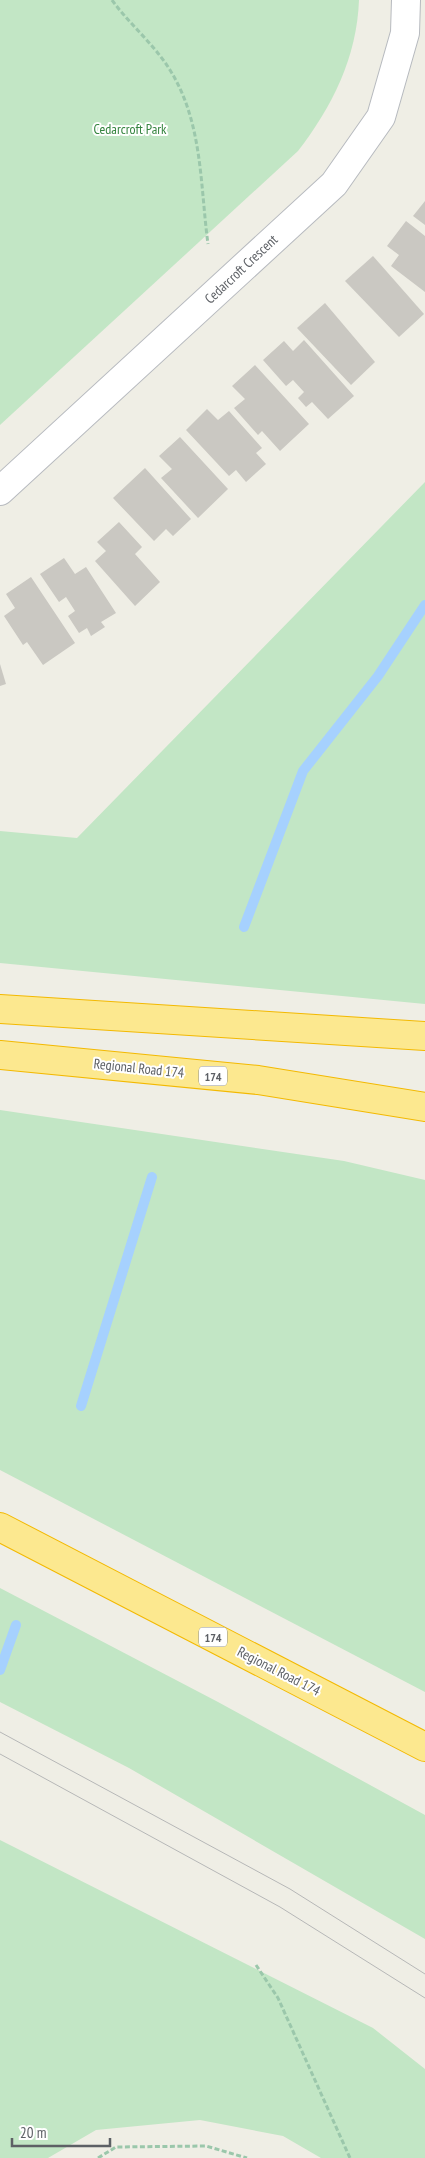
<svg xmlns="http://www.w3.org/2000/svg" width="425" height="2158" viewBox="0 0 425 2158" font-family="'PT Sans Narrow',sans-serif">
  <rect width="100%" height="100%" fill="#efeee5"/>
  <g fill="#c2e6c5">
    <path d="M0 0H359C357 57 332 107 298 151L0 425Z"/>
    <polygon points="425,482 425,1004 0,963 0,831 77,838"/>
    <polygon points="0,1110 344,1161 425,1180 425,1692 0,1470"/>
    <polygon points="0,1588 218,1702 425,1815 425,1939 129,1768 0,1702"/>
    <polygon points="0,1840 373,2028 425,2069 425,2158 321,2158 283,2136 200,2120 96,2130 48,2158 0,2158"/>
  </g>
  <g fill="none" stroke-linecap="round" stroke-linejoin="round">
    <g stroke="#a6d1fe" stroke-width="10">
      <polyline points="244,927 303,771 378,676 425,605"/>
      <polyline points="81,1406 152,1177"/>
      <polyline points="0,1670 16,1625"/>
    </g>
  </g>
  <g fill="#cac8c2">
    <polygon points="425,201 425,225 413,216"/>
    <polygon points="406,221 425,236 425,292 391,266 399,255 387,246"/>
    <polygon points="373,256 424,314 399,337 345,281"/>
    <polygon points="325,303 375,362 351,385 297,328"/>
    <polygon points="304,340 354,396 328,419 312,402 306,407 298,398 304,392 293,380 286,386 263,360 284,341 293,351"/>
    <polygon points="255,365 309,424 280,451 262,431 258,435 234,408 245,399 232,386"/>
    <polygon points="207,409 218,420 229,411 262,448 256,453 266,464 246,482 236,470 229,476 186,430"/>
    <polygon points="180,437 228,489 198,518 161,478 172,469 159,456"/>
    <polygon points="145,468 191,519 173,536 166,529 154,541 113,498"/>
    <polygon points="119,522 142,547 135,554 160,582 135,606 95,561 106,551 97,542"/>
    <polygon points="64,558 75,574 86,567 116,613 101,622 105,627 91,636 87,628 79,633 68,616 75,611 66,597 59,602 40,574"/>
    <polygon points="31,577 75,643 43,665 27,642 23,645 4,616 15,608 6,594"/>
    <polygon points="0,664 6,684 0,686"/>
  </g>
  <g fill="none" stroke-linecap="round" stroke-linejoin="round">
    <g stroke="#b7babf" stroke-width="30">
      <polyline id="minor" points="0,491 334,184 381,117 405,33 406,0"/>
    </g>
    <g stroke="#f3b902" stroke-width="30">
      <g id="motorway">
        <polyline points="0,1009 425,1036"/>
        <polyline points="0,1055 258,1080 425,1107"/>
        <polyline points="0,1527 425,1747"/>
      </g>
    </g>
    <g stroke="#9bc7ab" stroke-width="3" stroke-dasharray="5 2.5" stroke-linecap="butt">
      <path d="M112 0C130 25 154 44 170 70 203 123 200 185 208 244"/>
      <polyline points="256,1965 278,1998 350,2158"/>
      <polyline points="98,2158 116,2147 206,2146 247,2158"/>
    </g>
    <use href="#minor" stroke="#fff" stroke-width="28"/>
    <use href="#motorway" stroke="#fce88f" stroke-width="28"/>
    <g stroke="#b6b7b7" stroke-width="1">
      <polyline points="0,1732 290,1889 425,1974"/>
      <polyline points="0,1754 280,1907 425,1998"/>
    </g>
  </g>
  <g text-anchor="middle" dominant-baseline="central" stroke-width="4" stroke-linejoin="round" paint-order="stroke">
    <g fill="#fff" stroke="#8e9093" stroke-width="1">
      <rect x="199" y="1066.5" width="28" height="19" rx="4"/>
      <rect x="199" y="1627.5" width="28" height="19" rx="4"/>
    </g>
    <g font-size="12" font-weight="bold" fill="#5d6065">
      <text x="213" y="1076">174</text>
      <text x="213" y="1637">174</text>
    </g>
    <g font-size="14" fill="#35843f" stroke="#fff">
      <text x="130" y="129">Cedarcroft Park</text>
    </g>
    <g font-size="14" fill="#5d6065" stroke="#fff">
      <text transform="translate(241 269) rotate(-43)">Cedarcroft Crescent</text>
      <text transform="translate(139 1068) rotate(6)">Regional Road 174</text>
      <text transform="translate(279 1671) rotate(27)">Regional Road 174</text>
    </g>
  </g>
  <path d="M12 2138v8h98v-8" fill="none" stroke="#5d6065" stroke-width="2.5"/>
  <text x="20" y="2138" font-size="15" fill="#5d6065" stroke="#ffffff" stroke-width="4" paint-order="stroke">20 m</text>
</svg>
